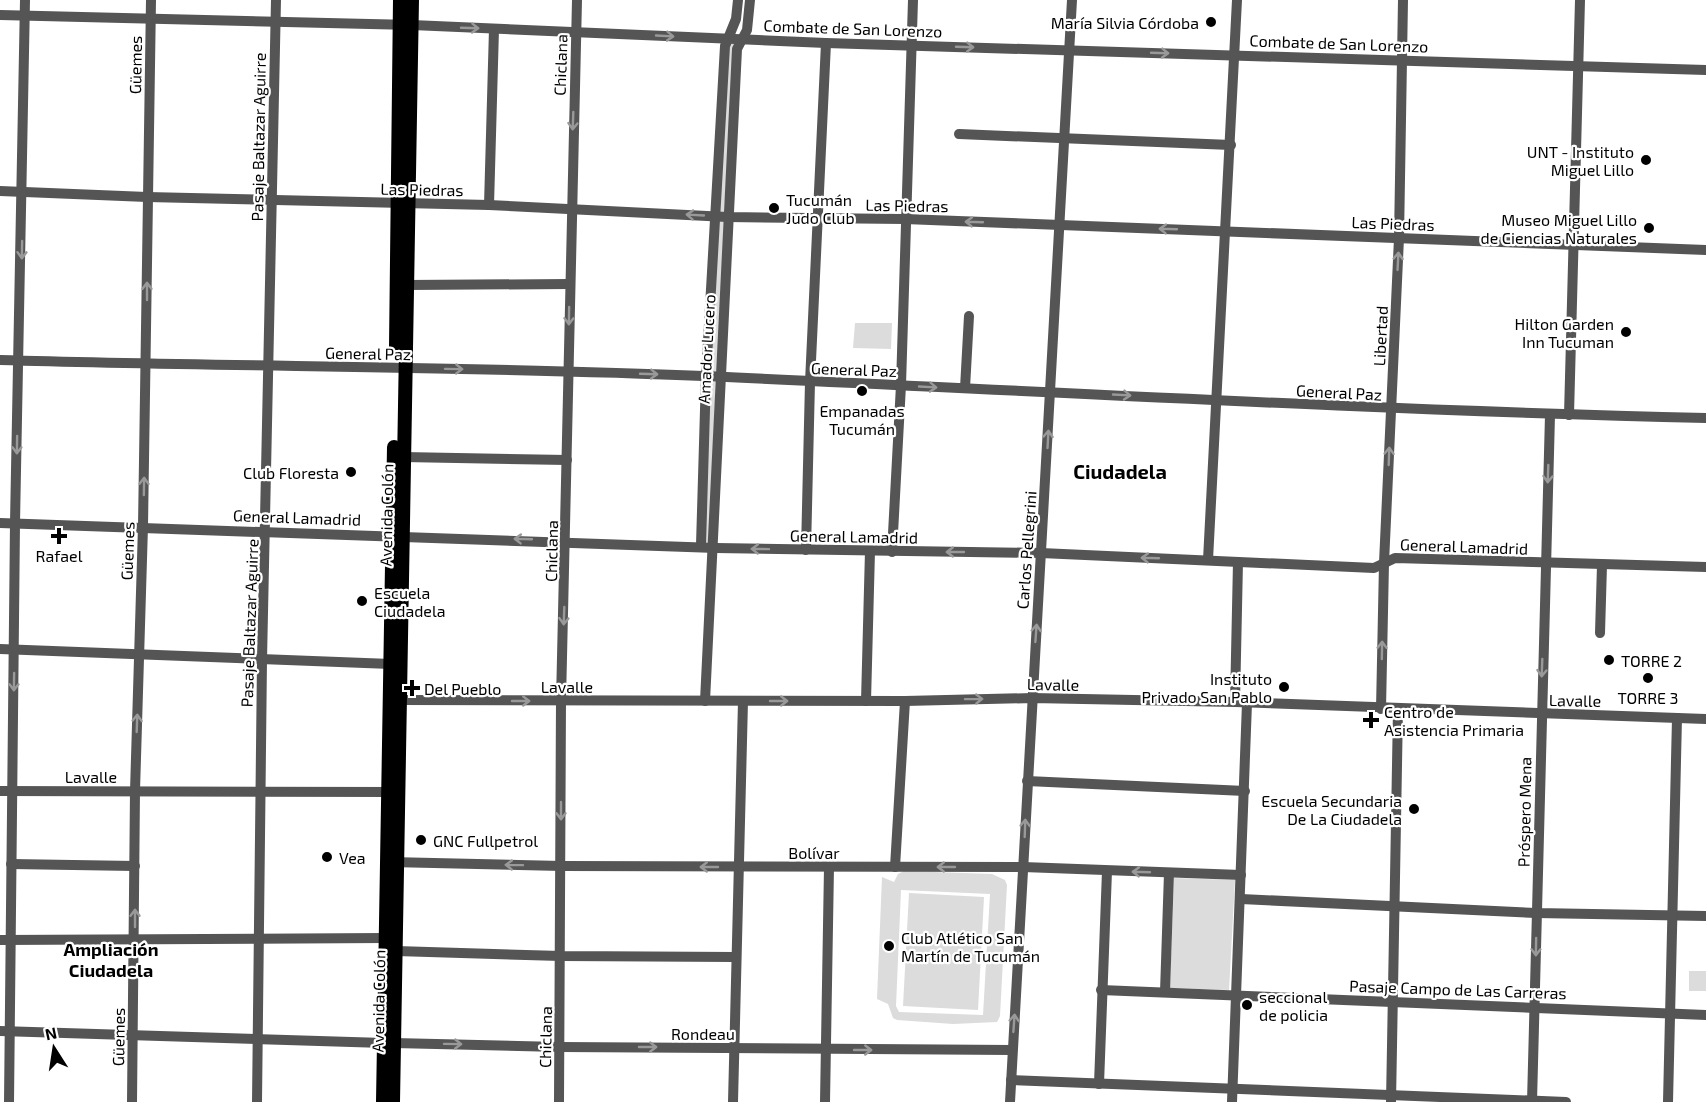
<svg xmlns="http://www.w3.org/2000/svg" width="1706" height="1102" viewBox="0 0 1706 1102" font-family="'Exo 2',sans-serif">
  <rect width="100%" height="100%" fill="#fff"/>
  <g fill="#dcdcdc" fill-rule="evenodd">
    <polygon points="729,42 735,42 724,213 718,212"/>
    <polygon points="718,219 724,220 717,374 709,373"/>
    <polygon points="855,323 892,323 891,349 853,348"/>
    <polygon points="709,380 716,380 709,543 704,542"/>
    <path d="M904 871 992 874 1005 880 1007 885 1000 1016 997 1022 953 1024 897 1020 893 1018 888 1004 877 999 882 877 894 882 898 874ZM901 890 990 894 983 1015 899 1012 896 1006Z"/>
    <polygon points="1174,878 1235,880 1229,990 1170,988"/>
    <polygon points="909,893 984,897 978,1010 903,1006"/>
    <rect x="1689" y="971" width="17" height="20"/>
  </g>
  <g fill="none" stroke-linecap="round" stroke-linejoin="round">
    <g stroke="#555" stroke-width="10">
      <polyline points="0,15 412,25 826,43 1706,70"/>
      <polyline points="959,134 1231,145"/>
      <polyline points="0,191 147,197 489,205 727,217 905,219 1706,250"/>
      <polyline points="489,205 494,29"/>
      <polyline points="407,285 569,284"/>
      <path d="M0 360C234 367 469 366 703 376 1037 391 1372 410 1706 418"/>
      <polyline points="965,388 969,316"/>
      <polyline points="1569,415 1580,0"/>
      <polyline points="403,457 567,460"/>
      <polyline points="0,523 716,548 1041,553 1374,568 1395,558 1706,567"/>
      <polyline points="701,545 706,376 725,46 736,19 738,0"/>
      <polyline points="806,550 810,382 826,43"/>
      <polyline points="892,552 901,385 913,0"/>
      <polyline points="1208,560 1237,0"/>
      <polyline points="1600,633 1602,565"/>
      <polyline points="0,649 391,664"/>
      <polyline points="400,700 905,701 1032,698 1235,702 1706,719"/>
      <polyline points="705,701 737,49 747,30 750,0"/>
      <polyline points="866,701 870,551"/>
      <polyline points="1235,702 1238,562"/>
      <polyline points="1381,709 1384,563 1399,238 1403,0"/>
      <polyline points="1027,781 1245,791"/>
      <polyline points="0,791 396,792"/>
      <polyline points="390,862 562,866 1023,867 1241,875"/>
      <polyline points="11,864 135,866"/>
      <polyline points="895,867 905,701"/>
      <polyline points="1241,899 1536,913 1706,916"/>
      <polyline points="0,940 386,938"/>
      <polyline points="396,951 561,956 735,957"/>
      <polyline points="1101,990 1706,1015"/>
      <polyline points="1165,992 1169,873"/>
      <polyline points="0,1031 384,1043"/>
      <polyline points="394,1043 560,1047 1012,1050"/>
      <polyline points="1011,1080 1566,1102"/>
      <polyline points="1099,1084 1107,871"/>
      <polyline points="9,1102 15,523 25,0"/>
      <polyline points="132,1102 135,791 143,526 151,0"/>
      <polyline points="257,1102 262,660 276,0"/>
      <polyline points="559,1102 561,701 577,0"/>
      <polyline points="733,1102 743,701"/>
      <polyline points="825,1102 829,867"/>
      <polyline points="1010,1102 1072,0"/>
      <polyline points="1232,1102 1247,703"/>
      <polyline points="1391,1102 1398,709"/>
      <polyline points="1532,1102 1550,415"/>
      <polyline points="1668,1102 1677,718"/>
    </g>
    <g stroke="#000" stroke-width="14">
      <polyline points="396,347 400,0"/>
      <polyline points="383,1102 394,447"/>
      <polyline points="393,1102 412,0"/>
    </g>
  </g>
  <defs><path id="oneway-shaft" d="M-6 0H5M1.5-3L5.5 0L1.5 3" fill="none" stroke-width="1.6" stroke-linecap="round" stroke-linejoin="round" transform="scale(1.5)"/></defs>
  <g stroke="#999">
    <use href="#oneway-shaft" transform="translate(470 28) rotate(2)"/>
    <use href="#oneway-shaft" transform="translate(665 36) rotate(3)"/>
    <use href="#oneway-shaft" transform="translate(965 47) rotate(2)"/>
    <use href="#oneway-shaft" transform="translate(1160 53) rotate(2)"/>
    <use href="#oneway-shaft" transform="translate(573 121) rotate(92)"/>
    <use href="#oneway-shaft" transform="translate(695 215) rotate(-177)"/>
    <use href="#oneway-shaft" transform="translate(974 222) rotate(-178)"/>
    <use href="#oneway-shaft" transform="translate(1168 229) rotate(-178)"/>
    <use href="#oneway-shaft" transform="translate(22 250) rotate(91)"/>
    <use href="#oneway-shaft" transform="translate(1398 261) rotate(-87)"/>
    <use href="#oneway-shaft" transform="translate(147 291) rotate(-90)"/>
    <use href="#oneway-shaft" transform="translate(569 316) rotate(91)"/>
    <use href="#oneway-shaft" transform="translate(454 369) rotate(1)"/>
    <use href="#oneway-shaft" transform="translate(649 374) rotate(2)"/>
    <use href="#oneway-shaft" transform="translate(928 387) rotate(3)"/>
    <use href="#oneway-shaft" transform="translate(1122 395) rotate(3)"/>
    <use href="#oneway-shaft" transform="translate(1048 439) rotate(-87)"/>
    <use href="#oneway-shaft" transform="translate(17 445) rotate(91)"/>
    <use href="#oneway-shaft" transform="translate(1389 456) rotate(-88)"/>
    <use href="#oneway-shaft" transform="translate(1548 474) rotate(92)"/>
    <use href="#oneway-shaft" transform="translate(144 486) rotate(-89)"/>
    <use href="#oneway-shaft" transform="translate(523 539) rotate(-178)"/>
    <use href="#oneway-shaft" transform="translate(760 549) rotate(-179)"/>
    <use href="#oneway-shaft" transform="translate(955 552) rotate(-180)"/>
    <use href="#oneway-shaft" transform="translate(1150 558) rotate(-178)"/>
    <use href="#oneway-shaft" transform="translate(564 616) rotate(92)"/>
    <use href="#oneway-shaft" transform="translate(1036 633) rotate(-86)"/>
    <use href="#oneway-shaft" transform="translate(1382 650) rotate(-89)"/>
    <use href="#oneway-shaft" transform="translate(1542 668) rotate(92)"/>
    <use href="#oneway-shaft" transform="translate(14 682) rotate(91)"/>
    <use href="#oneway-shaft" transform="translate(974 699) rotate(-1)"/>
    <use href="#oneway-shaft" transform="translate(521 701)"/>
    <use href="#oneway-shaft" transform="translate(779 701)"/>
    <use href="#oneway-shaft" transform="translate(137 723) rotate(-88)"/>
    <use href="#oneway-shaft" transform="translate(561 811) rotate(90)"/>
    <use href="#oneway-shaft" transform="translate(1025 828) rotate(-88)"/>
    <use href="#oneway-shaft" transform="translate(514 865) rotate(-179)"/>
    <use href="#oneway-shaft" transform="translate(709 867) rotate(-180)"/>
    <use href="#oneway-shaft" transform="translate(946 867) rotate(-180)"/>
    <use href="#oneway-shaft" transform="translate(1141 872) rotate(-178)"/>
    <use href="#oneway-shaft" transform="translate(135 918) rotate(-90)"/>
    <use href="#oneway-shaft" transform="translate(1536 947) rotate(91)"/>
    <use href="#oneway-shaft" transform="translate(1014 1023) rotate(-86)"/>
    <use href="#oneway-shaft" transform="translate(453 1044) rotate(1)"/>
    <use href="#oneway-shaft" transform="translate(648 1047)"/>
    <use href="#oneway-shaft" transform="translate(863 1050)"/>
  </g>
  <g fill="#000" stroke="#fff" stroke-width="2">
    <circle cx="1211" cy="22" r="6"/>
    <circle cx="1646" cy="160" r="6"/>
    <circle cx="774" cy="208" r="6"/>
    <circle cx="1649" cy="228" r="6"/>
    <circle cx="1626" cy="332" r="6"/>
    <circle cx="862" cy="391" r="6"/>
    <circle cx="351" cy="472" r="6"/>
    <path d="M56 527h6v6h6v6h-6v6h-6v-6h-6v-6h6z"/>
    <circle cx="362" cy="601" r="6"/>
    <circle cx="1609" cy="660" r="6"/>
    <circle cx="1648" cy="678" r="6"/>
    <circle cx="1284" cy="687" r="6"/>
    <path d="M409 679h6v6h6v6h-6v6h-6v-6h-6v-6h6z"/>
    <path d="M1368 711h6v6h6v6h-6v6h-6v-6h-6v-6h6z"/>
    <circle cx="1414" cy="809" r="6"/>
    <circle cx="421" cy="840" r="6"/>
    <circle cx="327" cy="857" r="6"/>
    <circle cx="889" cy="946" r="6"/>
    <circle cx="1247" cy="1005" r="6"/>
  </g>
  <g text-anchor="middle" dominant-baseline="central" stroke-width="4.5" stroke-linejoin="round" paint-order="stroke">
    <g font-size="16" fill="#000" stroke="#fff" text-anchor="start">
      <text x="1199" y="22" text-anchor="end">María Silvia Córdoba</text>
      <text x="1634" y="151" text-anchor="end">UNT - Instituto<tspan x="1634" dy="18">Miguel Lillo</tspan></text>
      <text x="786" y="199">Tucumán<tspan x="786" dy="18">Judo Club</tspan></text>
      <text x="1637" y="219" text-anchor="end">Museo Miguel Lillo<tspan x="1637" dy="18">de Ciencias Naturales</tspan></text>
      <text x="1614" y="323" text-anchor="end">Hilton Garden<tspan x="1614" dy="18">Inn Tucuman</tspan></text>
      <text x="862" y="410" text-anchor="middle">Empanadas<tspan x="862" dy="18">Tucumán</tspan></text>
      <text x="339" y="472" text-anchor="end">Club Floresta</text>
      <text x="59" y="555" text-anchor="middle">Rafael</text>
      <text x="374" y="592">Escuela<tspan x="374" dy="18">Ciudadela</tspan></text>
      <text x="1621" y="660">TORRE 2</text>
      <text x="1272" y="678" text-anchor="end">Instituto<tspan x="1272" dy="18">Privado San Pablo</tspan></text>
      <text x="424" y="688">Del Pueblo</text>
      <text x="1648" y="697" text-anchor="middle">TORRE 3</text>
      <text x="1384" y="711">Centro de<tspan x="1384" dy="18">Asistencia Primaria</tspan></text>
      <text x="1402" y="800" text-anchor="end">Escuela Secundaria<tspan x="1402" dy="18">De La Ciudadela</tspan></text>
      <text x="433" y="840">GNC Fullpetrol</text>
      <text x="339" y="857">Vea</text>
      <text x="901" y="937">Club Atlético San<tspan x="901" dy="18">Martín de Tucumán</tspan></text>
      <text x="1259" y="996">seccional<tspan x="1259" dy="18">de policia</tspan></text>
    </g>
    <g font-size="16" fill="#000" stroke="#fff">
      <text transform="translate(853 28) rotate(2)">Combate de San Lorenzo</text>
      <text transform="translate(1339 43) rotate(2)">Combate de San Lorenzo</text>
      <text transform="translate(135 65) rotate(-89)">Güemes</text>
      <text transform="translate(560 65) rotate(-88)">Chiclana</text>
      <text transform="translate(258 137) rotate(-89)">Pasaje Baltazar Aguirre</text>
      <text transform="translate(422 189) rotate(1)">Las Piedras</text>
      <text transform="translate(907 205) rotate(1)">Las Piedras</text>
      <text transform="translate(1393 223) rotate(2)">Las Piedras</text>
      <text transform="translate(1380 336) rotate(-87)">Libertad</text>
      <text transform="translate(706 349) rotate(-87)">Amador Lucero</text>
      <text transform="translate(368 353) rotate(1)">General Paz</text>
      <text transform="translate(854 369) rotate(2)">General Paz</text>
      <text transform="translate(1339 392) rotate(3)">General Paz</text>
      <text transform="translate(386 515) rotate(-89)">Avenida Colón</text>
      <text transform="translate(297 517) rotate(2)">General Lamadrid</text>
      <text transform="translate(854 536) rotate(1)">General Lamadrid</text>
      <text transform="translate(1464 546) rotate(2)">General Lamadrid</text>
      <text transform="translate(1026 550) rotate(-86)">Carlos Pellegrini</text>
      <text transform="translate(127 551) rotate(-88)">Güemes</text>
      <text transform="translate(551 551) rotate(-89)">Chiclana</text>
      <text transform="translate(249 623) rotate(-88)">Pasaje Baltazar Aguirre</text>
      <text transform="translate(1053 684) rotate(1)">Lavalle</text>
      <text x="567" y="686">Lavalle</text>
      <text transform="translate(1575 700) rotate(1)">Lavalle</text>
      <text x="91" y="776">Lavalle</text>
      <text transform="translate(1524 812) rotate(-89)">Próspero Mena</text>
      <text x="814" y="852">Bolívar</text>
      <text transform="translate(1458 989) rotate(2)">Pasaje Campo de Las Carreras</text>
      <text transform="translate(378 1001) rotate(-89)">Avenida Colón</text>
      <text x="703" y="1033">Rondeau</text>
      <text transform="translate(118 1037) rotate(-89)">Güemes</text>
      <text transform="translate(545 1037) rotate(-89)">Chiclana</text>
    </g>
    <g font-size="18" font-weight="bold" fill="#000" stroke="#fff">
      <text x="111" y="949">Ampliación<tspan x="111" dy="21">Ciudadela</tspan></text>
    </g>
    <g font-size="20" font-weight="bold" fill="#000" stroke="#fff">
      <text x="1120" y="471">Ciudadela</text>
    </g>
  </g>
  <g transform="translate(54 1048) rotate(348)" stroke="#ffffff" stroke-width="4.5" paint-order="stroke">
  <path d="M0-4.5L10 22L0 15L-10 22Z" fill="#000000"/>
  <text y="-9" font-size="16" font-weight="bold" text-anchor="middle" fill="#000000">N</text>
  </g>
</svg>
